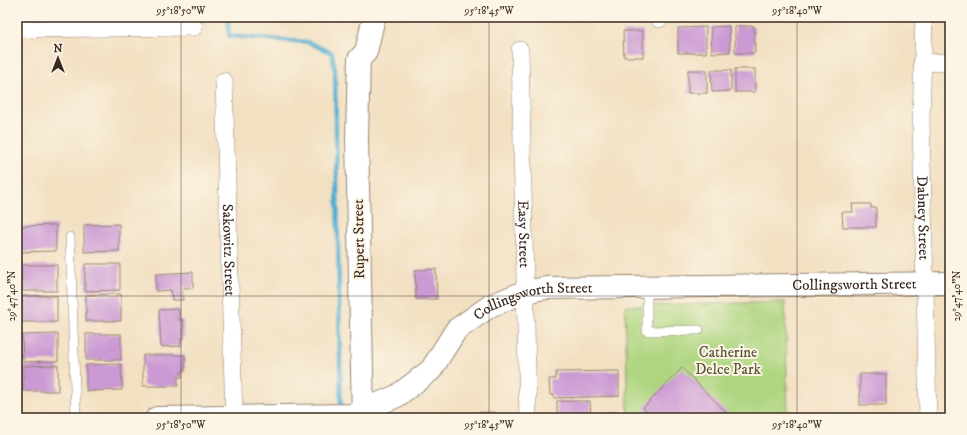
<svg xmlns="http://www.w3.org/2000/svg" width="967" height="435" viewBox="0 0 967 435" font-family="'IM FELL DW Pica',serif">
  <rect width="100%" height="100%" fill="#fcf5e5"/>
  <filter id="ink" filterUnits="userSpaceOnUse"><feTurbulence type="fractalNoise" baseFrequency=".025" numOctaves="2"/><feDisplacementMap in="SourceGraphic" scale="8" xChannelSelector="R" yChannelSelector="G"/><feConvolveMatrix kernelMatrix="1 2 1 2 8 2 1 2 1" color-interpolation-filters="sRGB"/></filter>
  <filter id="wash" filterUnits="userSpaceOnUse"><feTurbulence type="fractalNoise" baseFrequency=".012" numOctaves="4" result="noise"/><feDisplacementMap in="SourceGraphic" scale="16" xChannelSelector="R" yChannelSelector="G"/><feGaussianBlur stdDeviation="0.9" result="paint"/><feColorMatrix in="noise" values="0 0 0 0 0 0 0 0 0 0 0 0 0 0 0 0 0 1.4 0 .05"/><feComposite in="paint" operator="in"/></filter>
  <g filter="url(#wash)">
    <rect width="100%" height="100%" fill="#f2e0c2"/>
    <polygon fill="#aed580" stroke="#74804f" points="785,302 788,418 628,418 625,306"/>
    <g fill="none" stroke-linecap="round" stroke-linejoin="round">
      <polyline stroke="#53add0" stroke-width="4.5" points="228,17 229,36 307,42 332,53 335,70 341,410"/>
    </g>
    <g id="blocks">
      <g fill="#cb99d4">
        <polygon points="948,21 950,21 950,50 949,50"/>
        <polygon points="729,26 730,52 712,53 711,27"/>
        <polygon points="735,26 754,26 755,53 735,53"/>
        <polygon points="706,27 706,53 678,53 678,28"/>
        <polygon points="623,31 643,31 643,57 624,57"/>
        <rect x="735" y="69" width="20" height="23"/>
        <rect x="688" y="70" width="19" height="23"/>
        <polygon points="711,70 731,70 731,91 712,92"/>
        <rect x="948" y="78" width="2" height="28"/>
        <polygon points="852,204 871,204 871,208 876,208 876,227 843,227 842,212 853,212"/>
        <polygon points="119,224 119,251 84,252 84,225"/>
        <polygon points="56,225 56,251 21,252 21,226"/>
        <polygon points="85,264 120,264 120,290 85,291"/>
        <polygon points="21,265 57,265 57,291 22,291"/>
        <polygon points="436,269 437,299 416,299 415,270"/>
        <polygon points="193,272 193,288 182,288 183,300 172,300 171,290 156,291 156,274"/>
        <polygon points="121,294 121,321 86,321 86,295"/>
        <rect x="22" y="296" width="35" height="26"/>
        <polygon points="179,309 179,320 183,320 184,338 181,338 181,346 161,347 159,310"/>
        <polygon points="58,334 58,361 23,362 22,335"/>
        <rect x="86" y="334" width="35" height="26"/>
        <polygon points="143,355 185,355 185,371 182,371 182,377 178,377 178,386 143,386"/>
        <polygon points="121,364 122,390 86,391 86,365"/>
        <polygon points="58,365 58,391 23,391 23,366"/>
        <polygon points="682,368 732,418 653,418 643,408"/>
        <polygon points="619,371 619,396 554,398 554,395 550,395 549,379 556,379 556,372"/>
        <rect x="860" y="374" width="26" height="31"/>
        <polygon points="557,401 590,401 591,418 557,418"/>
        <polygon points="495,412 495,418 461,418 460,413"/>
        <polygon points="619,412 619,418 603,418 603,413"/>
      </g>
    </g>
  </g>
  <g filter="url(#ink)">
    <use href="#blocks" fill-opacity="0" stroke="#968570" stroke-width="1"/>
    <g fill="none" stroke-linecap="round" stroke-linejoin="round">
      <g stroke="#968570" stroke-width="10">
        <g id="lane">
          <polyline points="70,237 76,418"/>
          <polyline points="647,287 647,331 699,330"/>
        </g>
      </g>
      <g stroke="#968570" stroke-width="18">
        <g id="street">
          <path id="s1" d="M924 17 921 120 928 418"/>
          <polyline points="659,19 659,17"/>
          <polyline points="17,29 194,27"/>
          <path id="s2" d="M520 50 528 418"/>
          <polyline points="922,63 950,62"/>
          <path id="s3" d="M224 81 234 418"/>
        </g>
      </g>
      <g stroke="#968570" stroke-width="24">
        <g id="secondary">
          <path id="s4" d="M157 418 352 415 397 396 431 370 456 330 490 306 524 292 546 288 950 283"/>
          <polyline points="363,418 357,138 359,59 366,52 374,17"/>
        </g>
      </g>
      <use href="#lane" stroke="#fff" stroke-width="9"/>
      <use href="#street" stroke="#fff" stroke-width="17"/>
      <use href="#secondary" stroke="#fff" stroke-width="22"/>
    </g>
  </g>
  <path fill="none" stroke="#3b2a1e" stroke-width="1" stroke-opacity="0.45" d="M181 17V418M489 17V418M797 17V418M17 296H950"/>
  <g text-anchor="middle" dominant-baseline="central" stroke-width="4" stroke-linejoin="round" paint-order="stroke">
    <g font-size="15" fill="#3b2a1e" stroke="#fcf5e5">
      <text stroke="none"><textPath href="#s1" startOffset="201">Dabney Street</textPath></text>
      <text stroke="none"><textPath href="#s2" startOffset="184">Easy Street</textPath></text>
      <text transform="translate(359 239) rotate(-91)">Rupert Street</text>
      <text stroke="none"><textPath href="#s3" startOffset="169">Sakowitz Street</textPath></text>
      <text stroke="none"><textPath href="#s4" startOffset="743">Collingsworth Street</textPath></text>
      <text stroke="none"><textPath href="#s4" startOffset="419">Collingsworth Street</textPath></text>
    </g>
    <g font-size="15" fill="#585536" stroke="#fcf5e5">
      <text x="728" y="352">Catherine<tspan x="728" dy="17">Delce Park</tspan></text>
    </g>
  </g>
  <rect width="967" height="435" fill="none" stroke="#fcf5e5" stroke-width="44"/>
  <g transform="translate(58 58)" stroke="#fcf5e5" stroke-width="3" paint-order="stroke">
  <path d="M0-3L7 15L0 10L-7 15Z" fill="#3b2a1e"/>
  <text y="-6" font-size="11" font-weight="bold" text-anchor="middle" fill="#3b2a1e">N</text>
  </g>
  <rect x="22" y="22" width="923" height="391" fill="none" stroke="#3b2a1e" stroke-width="1.5"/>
  <g font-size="10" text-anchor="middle" fill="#3b2a1e">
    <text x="181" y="14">95°18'50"W</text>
    <text x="489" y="14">95°18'45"W</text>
    <text x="797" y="14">95°18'40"W</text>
    <text transform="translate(11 296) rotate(-90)" y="4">29°47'40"N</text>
    <text transform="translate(956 296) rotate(-90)" y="4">29°47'40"N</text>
    <text x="181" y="428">95°18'50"W</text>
    <text x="489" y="428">95°18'45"W</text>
    <text x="797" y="428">95°18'40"W</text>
  </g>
</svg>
